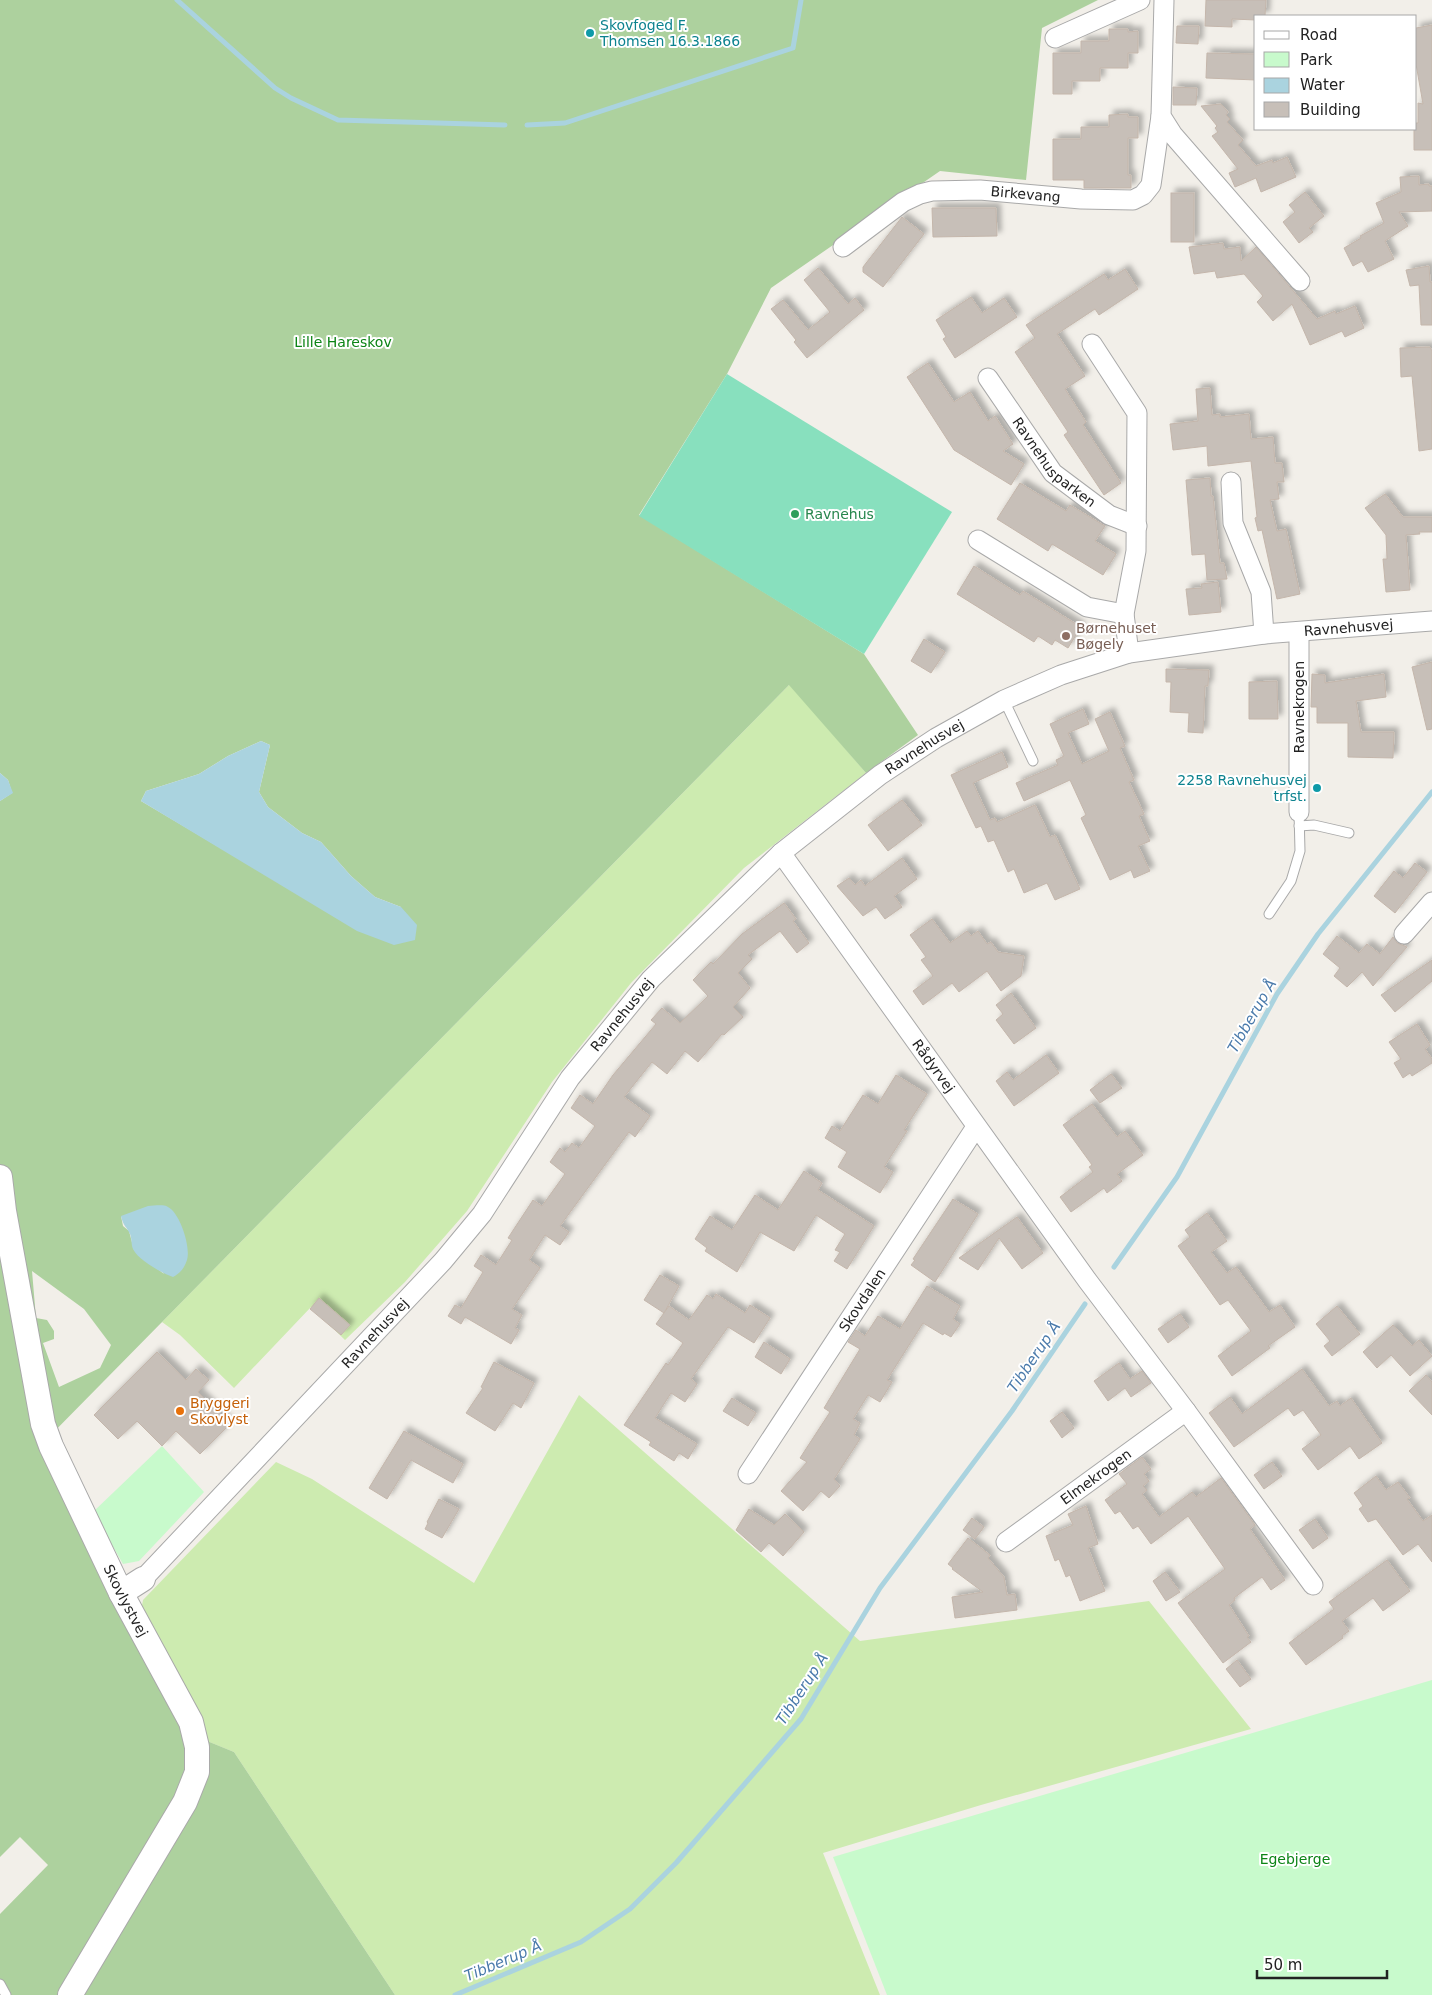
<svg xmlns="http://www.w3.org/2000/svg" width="1432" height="1995" viewBox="0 0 1432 1995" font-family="'DejaVu Sans',sans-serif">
  <defs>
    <filter id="shadow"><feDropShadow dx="4.5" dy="-4.5" stdDeviation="2.5" flood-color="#0004"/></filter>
  </defs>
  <rect width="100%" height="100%" fill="#f2efe9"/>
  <g fill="#cdebb0">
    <polygon points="790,684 866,773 744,868 631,983 552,1082 467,1211 405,1282 345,1340 311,1307 234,1388 180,1335 162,1322"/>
    <polygon points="579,1395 860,1641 1149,1601 1251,1729 981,1805 823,1853 880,1995 395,1995 234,1752 202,1739 141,1611 143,1600 276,1462 312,1479 474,1583"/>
  </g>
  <path fill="#add19e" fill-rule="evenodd" d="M0 0H1098L1042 28 1026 180 940 171 771 288 727 374 639 515 864 654 918 735 866 773 789 685 39 1447 185 1732 234 1752 395 1995H0V1914L48 1865 20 1837 0 1857V801L12 793 8 780 0 773ZM261 741 270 745 259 792 268 807 302 833 321 842 351 876 375 897 401 907 317 905 141 801 146 791 199 774 228 756ZM121 1216 164 1274 134 1250 129 1231 123 1226ZM32 1271 84 1309 111 1345 100 1368 59 1387 43 1343 54 1339V1331L47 1320 36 1318Z"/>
  <g fill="#c8facc">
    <polygon points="162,1446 204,1492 139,1561 123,1564 93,1512"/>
    <polygon points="1432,1680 1432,1995 887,1995 833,1857"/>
  </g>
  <polygon fill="#88e0be" points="727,374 952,512 864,654 639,516"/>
  <g fill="#aad3df">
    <polygon points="261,741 270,745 259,792 268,807 302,833 321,842 351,876 375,897 401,907 417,925 415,940 394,945 357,931 141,801 146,791 199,774 228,756"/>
    <polygon points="0,773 8,780 13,793 0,801"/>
    <path d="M148 1206C154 1206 163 1204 168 1207 180 1213 191 1247 187 1260 184 1269 180 1273 173 1277 162 1273 138 1260 133 1249 131 1245 132 1238 130 1234 127 1227 123 1226 121 1216Z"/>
  </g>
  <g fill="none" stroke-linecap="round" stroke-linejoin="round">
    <g stroke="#aad3df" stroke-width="5">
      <polyline points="177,0 275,88 291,98 338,120 505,125"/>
      <polyline points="527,125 565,123 793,48 801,0"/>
      <polyline points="1114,1267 1177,1177 1277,994 1318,934 1432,792"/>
      <polyline points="455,1995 581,1942 630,1909 676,1863 801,1719 880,1588 1012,1411 1085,1304"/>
    </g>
  </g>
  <g fill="#c7bfb8" stroke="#c4b6ab" filter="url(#shadow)">
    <polygon points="1206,0 1266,0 1265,16 1256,16 1256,20 1232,19 1232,27 1205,26"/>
    <polygon points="1432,25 1432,150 1414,150 1414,129 1416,129 1416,123 1418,123 1418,103 1423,104 1416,64 1416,28"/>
    <polygon points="1177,26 1199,26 1198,44 1176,43"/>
    <polygon points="1109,29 1128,29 1128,32 1138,31 1138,53 1128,53 1128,68 1100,68 1100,81 1072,81 1072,94 1053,94 1053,53 1081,53 1081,41 1109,41"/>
    <polygon points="1207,53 1256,54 1256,80 1206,78"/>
    <polygon points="1173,87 1197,88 1196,105 1173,105"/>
    <polygon points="1221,104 1228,112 1226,115 1230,119 1227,122 1243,140 1238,145 1256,166 1272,160 1273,163 1287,157 1296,177 1261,192 1256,178 1235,187 1229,173 1238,169 1212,136 1218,132 1215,128 1217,126 1201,106"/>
    <polygon points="1128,114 1128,117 1138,117 1138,138 1128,138 1128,175 1131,175 1131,188 1084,188 1084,180 1053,180 1053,139 1081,139 1081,127 1109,127 1109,115"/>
    <polygon points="1419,176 1419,185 1429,184 1429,186 1432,186 1432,211 1399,212 1408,226 1385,241 1394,259 1368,272 1362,261 1353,266 1344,248 1361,238 1360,236 1384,223 1376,203 1401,192 1400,177"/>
    <polygon points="1305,192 1324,216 1309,228 1313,232 1299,243 1283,222 1295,212 1289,205"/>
    <rect x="1171" y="193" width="23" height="49"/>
    <polygon points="932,208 996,208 997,236 933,237"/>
    <polygon points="902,217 924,234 883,287 863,272 863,267"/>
    <polygon points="1223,243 1224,249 1240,247 1241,261 1256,247 1317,319 1335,311 1336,314 1355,306 1364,328 1345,337 1342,331 1310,345 1292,304 1273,321 1257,302 1263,296 1244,274 1217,278 1215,271 1194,274 1189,247"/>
    <polygon points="1429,266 1430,282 1432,282 1432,325 1421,325 1419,285 1410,286 1406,270"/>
    <polygon points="818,268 848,304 855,298 864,310 807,358 794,342 796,340 771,309 783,300 808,330 830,312 804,280"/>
    <polygon points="1125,269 1138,289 1099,315 1095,309 1057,334 1085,376 1065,389 1086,422 1083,425 1121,483 1104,495 1064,435 1068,432 1015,352 1035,338 1026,325 1104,274 1108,280"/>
    <polygon points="971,297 982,313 1004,298 1017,317 955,358 943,339 946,337 936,320"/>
    <polygon points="1430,347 1432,351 1432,449 1419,451 1412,376 1401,377 1400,348"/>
    <polygon points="928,363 954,402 970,392 988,421 995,416 1013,444 1003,451 1024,464 1011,485 954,450 907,377"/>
    <polygon points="1210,388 1212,415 1220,414 1220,417 1249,414 1251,439 1273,437 1275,463 1282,463 1284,482 1277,482 1279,499 1270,500 1277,531 1286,529 1300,594 1277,599 1262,530 1258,531 1255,518 1257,517 1251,461 1208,466 1207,446 1173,450 1170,424 1198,421 1196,389"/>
    <polygon points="1210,478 1211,496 1213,496 1220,563 1224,563 1227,579 1207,580 1205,554 1192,555 1186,480"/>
    <polygon points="1020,483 1066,511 1070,505 1105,526 1095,541 1116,554 1103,575 1052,544 1048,551 997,519"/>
    <polygon points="1385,494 1403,517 1432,517 1432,532 1419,532 1420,534 1406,535 1410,590 1386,592 1383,559 1387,559 1386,535 1365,508"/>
    <polygon points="974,566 1020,595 1023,591 1081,627 1068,648 1055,640 1052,645 1038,636 1034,642 957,594"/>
    <polygon points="1218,582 1221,612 1189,615 1186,589 1202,588 1201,584"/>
    <polygon points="924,639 945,652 931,673 911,661"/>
    <polygon points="1432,662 1432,729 1427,730 1412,667"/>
    <polygon points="1166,669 1209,670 1208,686 1205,686 1203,733 1188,732 1189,713 1170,712 1171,682 1166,682"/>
    <polygon points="1312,674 1325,675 1325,683 1384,674 1386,697 1356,701 1361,732 1394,732 1393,758 1348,757 1348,723 1317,723 1317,707 1311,707"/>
    <polygon points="1277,681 1278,719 1249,719 1249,682"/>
    <polygon points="1083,709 1089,724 1068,733 1082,764 1109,751 1095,719 1110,712 1125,746 1120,748 1134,780 1129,782 1144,814 1139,816 1150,841 1138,846 1150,871 1134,878 1131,870 1110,880 1081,818 1086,815 1070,780 1024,801 1016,783 1058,765 1056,760 1064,756 1050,724"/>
    <polygon points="1002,752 1008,767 973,783 990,820 995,818 997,822 1035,805 1050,837 1055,835 1080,889 1055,900 1047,883 1024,893 1014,869 1008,872 994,840 988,842 981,826 976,828 951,775"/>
    <polygon points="902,800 922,825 888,851 868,825"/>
    <polygon points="902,858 917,879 894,896 902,907 885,919 876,907 863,916 837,886 849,878 855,885 861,880 865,886"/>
    <polygon points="1415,863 1427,872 1395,913 1374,896 1394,871 1403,878"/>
    <polygon points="784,903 796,919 793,921 809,943 797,953 780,931 748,955 752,959 738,973 750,988 733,1007 743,1017 724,1035 722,1034 698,1062 685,1051 667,1074 652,1062 624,1097 650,1116 635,1137 629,1132 560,1226 569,1232 560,1245 545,1235 529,1260 540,1268 512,1309 522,1315 515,1328 519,1330 511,1344 465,1317 461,1324 448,1316 455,1305 461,1308 483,1272 474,1266 481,1255 496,1265 512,1240 508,1238 533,1200 542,1206 565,1174 550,1162 560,1148 565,1152 572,1143 579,1148 595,1126 571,1108 580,1095 593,1104 613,1075 656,1024 651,1020 662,1008 680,1023 708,996 693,980 711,962 713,964 742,934"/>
    <polygon points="932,919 950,943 967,931 971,936 978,931 987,944 991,942 998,952 1024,956 1021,976 1001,991 987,971 959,992 952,983 923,1005 913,991 933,976 921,960 926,957 910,935"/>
    <polygon points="1337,936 1359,953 1367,944 1380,954 1393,937 1397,943 1407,947 1373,986 1362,972 1347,987 1334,976 1340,968 1323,954"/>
    <polygon points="1432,960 1432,981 1395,1012 1381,995"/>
    <polygon points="1011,993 1036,1028 1014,1044 996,1020 1003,1014 996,1005"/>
    <polygon points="1417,1024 1430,1045 1425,1049 1432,1059 1432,1063 1412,1076 1410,1073 1403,1078 1394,1063 1401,1059 1389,1042"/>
    <polygon points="1046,1055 1059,1073 1014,1106 996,1081 1007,1072 1013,1080"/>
    <polygon points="1111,1074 1122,1088 1100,1103 1090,1090"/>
    <polygon points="896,1075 927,1094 904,1130 907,1131 884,1167 893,1172 880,1193 838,1167 847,1152 825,1138 832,1126 840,1131 863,1095 878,1104"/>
    <polygon points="1092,1104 1117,1137 1125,1131 1143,1155 1117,1174 1122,1181 1107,1193 1104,1188 1071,1212 1060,1197 1093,1172 1089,1167 1092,1165 1063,1125"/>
    <polygon points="804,1171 822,1183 818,1190 874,1226 847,1269 834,1261 840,1252 835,1250 845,1234 816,1215 794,1251 760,1232 737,1272 705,1251 707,1248 695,1239 710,1216 732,1230 755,1195 778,1210"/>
    <polygon points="953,1199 978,1214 935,1282 911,1265 915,1260 913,1259"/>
    <polygon points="1207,1213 1227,1241 1211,1252 1227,1273 1236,1267 1269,1312 1280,1305 1295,1327 1268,1346 1270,1348 1232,1376 1218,1356 1251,1331 1228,1300 1220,1305 1178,1246 1190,1237 1185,1230"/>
    <polygon points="1017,1217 1043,1253 1022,1269 999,1238 978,1270 959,1258"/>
    <polygon points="660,1275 679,1286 664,1313 644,1300"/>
    <polygon points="927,1286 960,1306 953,1319 960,1324 951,1337 944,1333 943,1335 923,1323 887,1380 892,1382 880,1402 868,1395 853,1419 860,1423 854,1435 860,1439 834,1479 840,1486 829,1498 821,1491 803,1511 781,1491 807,1462 800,1458 830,1412 824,1408 860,1349 848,1342 856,1330 865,1336 878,1316 900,1329"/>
    <polygon points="716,1294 745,1313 750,1305 770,1318 754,1343 728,1327 691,1379 697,1384 685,1402 671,1393 655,1418 697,1444 688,1459 679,1453 674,1461 649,1445 651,1442 624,1425 666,1363 668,1365 683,1343 656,1324 669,1306 689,1320 707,1295 713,1299"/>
    <polygon points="319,1298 350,1325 341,1335 310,1309"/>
    <polygon points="1337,1306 1360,1334 1332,1356 1324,1346 1330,1341 1316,1324"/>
    <polygon points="1180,1314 1189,1327 1168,1343 1158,1329"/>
    <polygon points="1393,1325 1412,1346 1419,1340 1432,1356 1410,1376 1391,1355 1377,1368 1363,1352"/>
    <polygon points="764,1342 790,1359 781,1374 755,1357"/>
    <polygon points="157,1352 186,1380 196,1369 209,1380 198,1392 230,1424 200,1454 176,1431 162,1446 137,1421 118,1439 94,1415"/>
    <polygon points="494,1362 534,1383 521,1408 513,1403 495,1431 466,1413 483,1388 481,1387"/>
    <polygon points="1119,1363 1130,1379 1142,1371 1151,1383 1131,1397 1125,1388 1108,1401 1094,1381"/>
    <polygon points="1302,1369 1329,1406 1337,1401 1340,1406 1351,1398 1382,1443 1359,1459 1350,1446 1318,1470 1302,1449 1321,1435 1303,1410 1294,1416 1288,1408 1234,1447 1209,1413 1230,1397 1242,1414"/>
    <polygon points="1426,1375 1432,1382 1432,1415 1409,1391"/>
    <polygon points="732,1398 756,1413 748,1426 723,1411"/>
    <polygon points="1062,1412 1074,1428 1062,1438 1050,1421"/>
    <polygon points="404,1431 463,1464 453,1483 411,1460 387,1499 369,1488"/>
    <polygon points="1142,1457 1151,1469 1144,1474 1149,1481 1143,1486 1147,1490 1142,1494 1159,1517 1192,1492 1196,1497 1221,1478 1255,1525 1250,1529 1285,1580 1271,1590 1262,1577 1234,1598 1235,1600 1229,1605 1249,1636 1247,1637 1251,1642 1223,1663 1178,1603 1225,1569 1188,1516 1151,1544 1138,1526 1133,1529 1120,1511 1115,1514 1105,1500 1127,1484 1119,1474"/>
    <polygon points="1272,1462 1282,1476 1264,1489 1254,1475"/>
    <polygon points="1376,1476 1386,1490 1398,1482 1410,1498 1407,1499 1423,1521 1432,1515 1432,1562 1418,1544 1403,1555 1376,1519 1368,1522 1359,1509 1363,1506 1354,1493"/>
    <polygon points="439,1499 459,1509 442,1538 425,1529 428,1523 427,1522"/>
    <polygon points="1086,1506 1098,1544 1088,1548 1105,1591 1080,1601 1070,1575 1066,1577 1059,1559 1055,1561 1046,1536 1073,1525 1068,1514"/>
    <polygon points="749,1509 774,1525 785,1514 804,1532 783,1556 769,1543 761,1552 736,1530"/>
    <polygon points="972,1518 984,1527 975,1539 963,1530"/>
    <polygon points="1315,1519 1328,1538 1313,1549 1299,1530"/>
    <polygon points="968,1538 990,1555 988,1558 1004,1577 1007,1595 1015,1594 1017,1610 955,1618 952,1597 983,1592 952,1569 953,1568 948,1564"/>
    <polygon points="1387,1560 1410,1591 1383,1611 1373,1598 1342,1621 1349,1631 1342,1636 1343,1638 1306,1665 1289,1643 1334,1609 1329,1602"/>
    <polygon points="1165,1572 1180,1592 1166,1601 1153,1581"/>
    <polygon points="1237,1660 1251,1679 1240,1687 1226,1669"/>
  </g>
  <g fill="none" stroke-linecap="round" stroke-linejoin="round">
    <g stroke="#a9a9a9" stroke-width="11">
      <g id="service">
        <polyline points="1004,700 1033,761"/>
        <polyline points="1299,826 1314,825 1349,833"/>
        <polyline points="1269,914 1291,881 1300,851 1299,812"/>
        <polyline points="0,1984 6,1995"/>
      </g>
    </g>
    <g stroke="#a9a9a9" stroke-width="21">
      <g id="minor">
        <polyline points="1164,0 1161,116 1173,135 1300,281"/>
        <polyline points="1055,38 1140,0"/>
        <path id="s1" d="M843 247 903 202 920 194 932 191 980 190 1081 199 1133 200 1143 195 1151 185 1161 116"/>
        <polyline points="1092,344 1137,413 1136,551 1124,614 1129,653"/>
        <path id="s2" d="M988 378 1053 473 1109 515 1137 526"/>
        <polyline points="1231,482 1233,523 1261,592 1264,634"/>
        <polyline points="978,540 1087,607 1124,614"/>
        <polyline points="1299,632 1299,812"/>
        <path id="s3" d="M781 853 1087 1280 1186 1411 1313 1585"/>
        <polyline points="1404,934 1432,902"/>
        <path id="s4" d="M748 1474 976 1127"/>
        <path id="s5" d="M1006 1542 1186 1411"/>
        <path id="s6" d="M143 1579 443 1261 482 1214 570 1078 651 979 781 853 880 775 936 738 1004 700 1061 675 1129 653 1264 634 1432 621"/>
      </g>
    </g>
    <g stroke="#a9a9a9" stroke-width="26">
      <g id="tertiary">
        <path id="s7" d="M0 1177 4 1211 43 1424 51 1446 121 1593 191 1722 197 1747V1772L185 1802 70 1995"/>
        <polyline points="121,1593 143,1579"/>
      </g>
    </g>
    <use href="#service" stroke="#fff" stroke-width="9"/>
    <use href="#minor" stroke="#fff" stroke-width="19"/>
    <use href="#tertiary" stroke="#fff" stroke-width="24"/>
  </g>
  <g fill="#0f9aa8" stroke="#fff" stroke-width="2">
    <circle cx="590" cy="33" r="5"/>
    <circle cx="1317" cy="788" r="5"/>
  </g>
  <circle fill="#2e9e5b" stroke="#fff" stroke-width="2" cx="795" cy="514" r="5"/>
  <circle fill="#8d6e63" stroke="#fff" stroke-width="2" cx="1066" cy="636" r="5"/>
  <circle fill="#e8710a" stroke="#fff" stroke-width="2" cx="180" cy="1411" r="5"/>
  <g text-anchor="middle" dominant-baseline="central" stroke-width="4" stroke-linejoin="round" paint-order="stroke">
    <g font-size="14" fill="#0d838f" stroke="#fff" text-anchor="start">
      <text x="600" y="25">Skovfoged F.<tspan x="600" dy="16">Thomsen 16.3.1866</tspan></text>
      <text x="1307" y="780" text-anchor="end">2258 Ravnehusvej<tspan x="1307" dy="16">trfst.</tspan></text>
    </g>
    <g font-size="14" fill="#222" stroke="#fff">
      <text stroke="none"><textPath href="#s1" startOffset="200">Birkevang</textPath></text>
      <text stroke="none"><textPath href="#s2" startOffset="108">Ravnehusparken</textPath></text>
      <text stroke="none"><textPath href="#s6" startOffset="1595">Ravnehusvej</textPath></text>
      <text transform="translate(1299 707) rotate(-90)">Ravnekrogen</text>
      <text stroke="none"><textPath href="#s6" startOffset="1148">Ravnehusvej</textPath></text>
      <text stroke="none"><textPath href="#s6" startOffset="742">Ravnehusvej</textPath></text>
      <text stroke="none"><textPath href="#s3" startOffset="262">Rådyrvej</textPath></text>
      <text stroke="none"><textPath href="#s4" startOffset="208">Skovdalen</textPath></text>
      <text stroke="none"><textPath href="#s6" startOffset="338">Ravnehusvej</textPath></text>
      <text stroke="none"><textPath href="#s5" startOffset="111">Elmekrogen</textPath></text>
      <text stroke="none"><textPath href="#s7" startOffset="446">Skovlystvej</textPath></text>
    </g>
    <g font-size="14" fill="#0c8416" stroke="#fff">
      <text x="343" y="342">Lille Hareskov</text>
      <text x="1295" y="1859">Egebjerge</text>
    </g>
    <g font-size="14" fill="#27864d" stroke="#fff" text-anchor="start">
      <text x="805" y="514">Ravnehus</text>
    </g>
    <g font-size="14" fill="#785e54" stroke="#fff" text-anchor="start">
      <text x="1076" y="628">Børnehuset<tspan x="1076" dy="16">Bøgely</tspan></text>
    </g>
    <g font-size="14" fill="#c56008" stroke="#fff" text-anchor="start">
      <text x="190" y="1403">Bryggeri<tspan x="190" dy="16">Skovlyst</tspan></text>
    </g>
    <g font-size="15" font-style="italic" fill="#4a7aab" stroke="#fff">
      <text transform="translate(1252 1016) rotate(-60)">Tibberup Å</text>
      <text transform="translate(1034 1357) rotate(-56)">Tibberup Å</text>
      <text transform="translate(802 1689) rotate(-57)">Tibberup Å</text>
      <text transform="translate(503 1961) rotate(-23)">Tibberup Å</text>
    </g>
  </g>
  <rect x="1254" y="15" width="162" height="115" fill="#ffffff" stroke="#a7a7a7"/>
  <rect x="1264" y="31" width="25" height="8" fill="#ffffff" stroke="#a7a7a7"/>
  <text x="1300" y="40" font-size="15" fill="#222222">Road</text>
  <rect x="1264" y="52" width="25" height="15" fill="#c8facc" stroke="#a7a7a7"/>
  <text x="1300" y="65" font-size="15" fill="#222222">Park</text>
  <rect x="1264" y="78" width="25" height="15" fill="#aad3df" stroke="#a7a7a7"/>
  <text x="1300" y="90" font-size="15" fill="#222222">Water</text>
  <rect x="1264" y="102" width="25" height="15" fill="#c7bfb8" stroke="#a7a7a7"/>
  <text x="1300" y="115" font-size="15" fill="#222222">Building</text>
  <path d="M1257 1970v8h130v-8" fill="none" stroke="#222222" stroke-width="2.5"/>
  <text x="1264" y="1970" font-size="15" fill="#222222" stroke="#ffffff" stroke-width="4" paint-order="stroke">50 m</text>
</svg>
